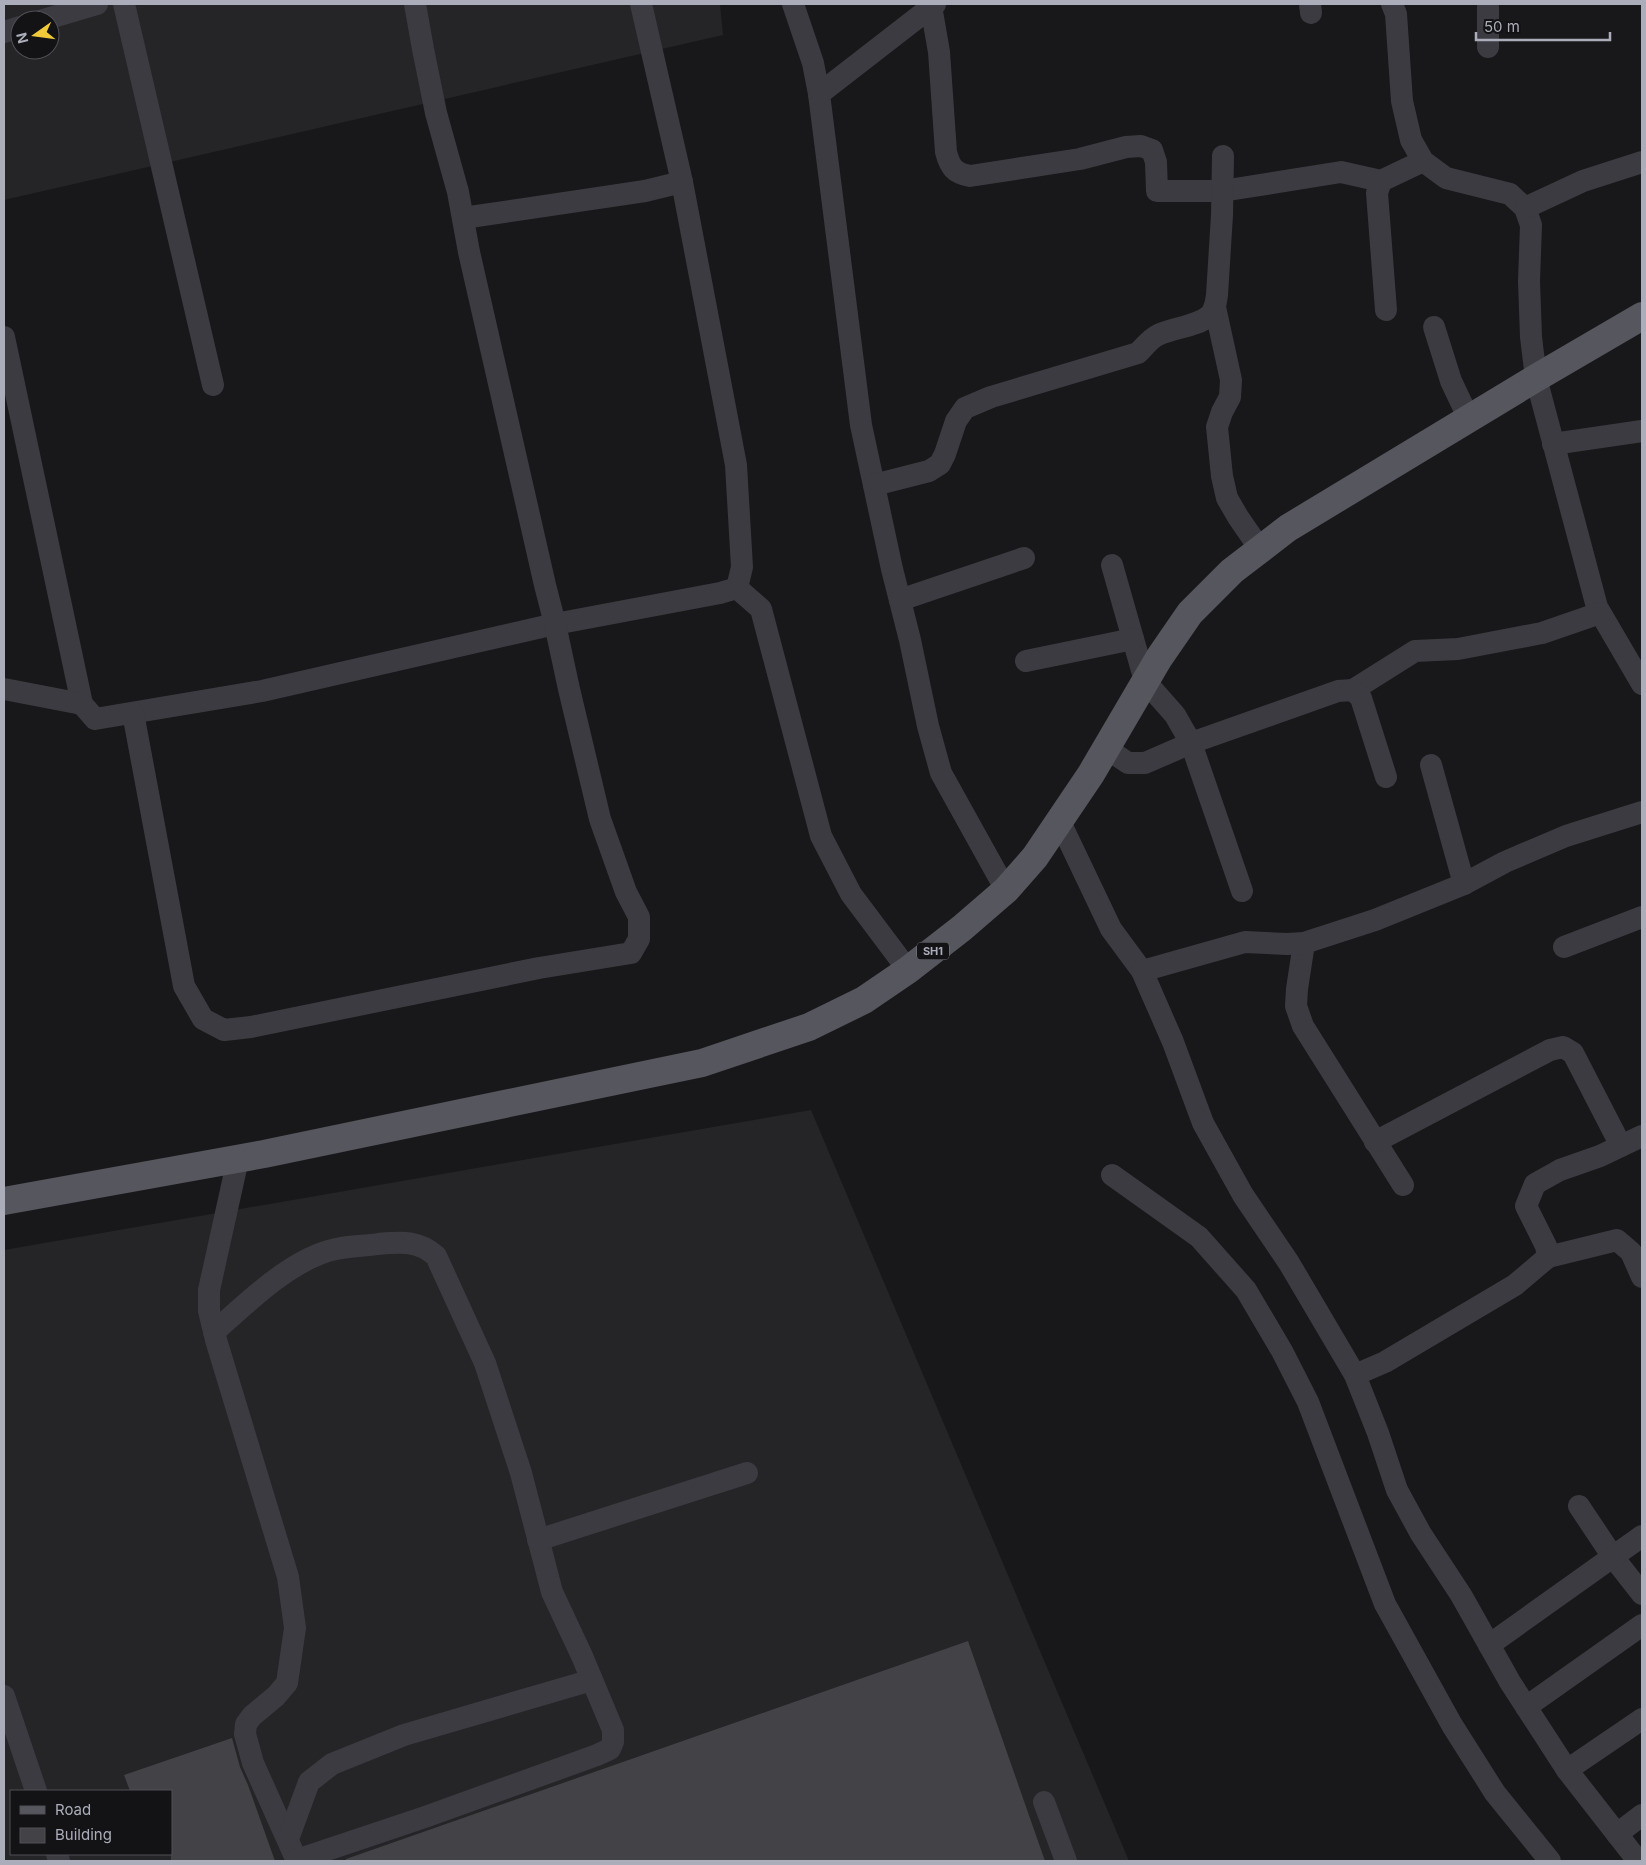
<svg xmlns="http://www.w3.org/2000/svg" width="1646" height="1865" viewBox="0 0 1646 1865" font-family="Inter,sans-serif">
  <rect width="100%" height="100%" fill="#18181a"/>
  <g fill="#252427" fill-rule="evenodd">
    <path d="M4 4H720L723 35 4 200ZM20 20H50V50H20Z"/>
    <path d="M811 1110 1129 1861H4V1250ZM11 1791H171V1854H11Z"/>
  </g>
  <g fill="#434247">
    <polygon points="968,1641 1045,1861 346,1861 346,1859"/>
    <polygon points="232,1738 240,1767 248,1785 275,1861 171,1861 171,1791 130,1791 124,1775"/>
  </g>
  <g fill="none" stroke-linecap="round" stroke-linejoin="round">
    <g stroke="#3b3b41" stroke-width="22">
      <polyline points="124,4 213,385"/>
      <polyline points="793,4 813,63 819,94 861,425 892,569 910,640 928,726 941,773 1006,890"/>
      <polyline points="1310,4 1311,13"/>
      <polyline points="1392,4 1396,14 1402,101 1411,140 1423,161 1446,178 1510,194 1525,208 1531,225 1529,281 1531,337 1536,378 1597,607 1642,684"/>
      <path d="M931 6 939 52 946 152C950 167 954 173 970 176L1080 159 1126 147 1141 146 1152 150 1156 162 1157 191H1222L1341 172 1381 181"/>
      <polyline points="43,20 97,4"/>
      <polyline points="4,32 20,27"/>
      <polyline points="1488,47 1488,4"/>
      <polyline points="819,94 935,4"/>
      <polyline points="1525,208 1583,181 1642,162"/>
      <polyline points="463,218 645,191 682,182"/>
      <polyline points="1215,307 1231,380 1230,397 1222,412 1217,427 1222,476 1227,498 1238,517 1260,549"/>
      <polyline points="1386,310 1377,193 1381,181 1423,161"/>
      <polyline points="1434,327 1451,381 1469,419"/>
      <polyline points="4,337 82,704 95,719 262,691 555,624 720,593 737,588 742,567 736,465 682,182 641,4"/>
      <polyline points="1553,444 1642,431"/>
      <path d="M874 485 929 471 940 464 945 454 956 421 965 408 991 397 1138 353C1144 347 1151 338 1158 335 1173 328 1198 326 1209 316 1215 311 1216 302 1217 295L1222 215 1223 156"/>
      <polyline points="1112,565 1145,681 1175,715 1191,743 1242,891"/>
      <polyline points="737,588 761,609 821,836 851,894 908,970"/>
      <polyline points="900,600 1024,558"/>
      <polyline points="1026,661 1133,639"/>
      <polyline points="4,689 82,704"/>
      <polyline points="1353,690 1415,651 1458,649 1542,633 1600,613"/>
      <polyline points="133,713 184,986 203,1019 224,1030 251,1027 539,968 631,953 639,939 639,917 626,892 600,819 569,689 555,624 545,585 469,252 458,192 436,113 423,49 415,4"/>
      <polyline points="1106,748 1128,763 1145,763 1191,743 1338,691 1353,690 1361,698 1386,777"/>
      <polyline points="1431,765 1464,884"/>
      <polyline points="1060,822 1111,929 1142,971 1173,1042 1203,1123 1243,1195 1289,1263 1355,1375 1378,1433 1397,1490 1421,1534 1461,1595 1510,1682 1567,1770 1638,1861"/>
      <polyline points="1304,943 1297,989 1296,1006 1303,1026 1403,1185"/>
      <polyline points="1564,947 1642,917"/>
      <polyline points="1142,971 1245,942 1287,944 1304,943 1375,920 1464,884 1505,862 1566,836 1642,812"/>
      <polyline points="1375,1142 1550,1050 1563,1047 1573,1053 1621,1146"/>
      <polyline points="238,1159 209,1290 209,1311 216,1340 288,1577 295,1628 287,1683 276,1696 252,1716 246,1724 245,1734 253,1763 297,1861"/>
      <polyline points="1112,1175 1199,1237 1246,1290 1282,1351 1308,1402 1385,1604 1452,1725 1495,1793 1550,1861"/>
      <polyline points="1548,1257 1617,1240 1631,1252 1642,1277"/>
      <path d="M214 1332C247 1303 292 1258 336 1249 350 1246 365 1246 378 1244 401 1242 418 1240 436 1256L485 1363 521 1473 552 1592 582 1656 613 1730V1742L610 1749 597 1755 425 1817 297 1860"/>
      <polyline points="1355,1375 1385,1362 1515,1285 1548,1257 1546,1246 1526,1206 1535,1184 1560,1170 1600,1156 1642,1136"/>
      <polyline points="1579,1506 1613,1557 1642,1594"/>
      <polyline points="538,1540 747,1473"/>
      <polyline points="1489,1645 1642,1536"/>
      <polyline points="4,1696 36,1791"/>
      <polyline points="1526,1707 1642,1625"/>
      <polyline points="1567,1770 1642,1719"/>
      <polyline points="1044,1802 1066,1861"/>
      <polyline points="1617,1834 1642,1815"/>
      <polyline points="288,1839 309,1782 332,1764 404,1735 592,1680"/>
      <polyline points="57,1854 59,1861"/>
    </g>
    <polyline stroke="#55565e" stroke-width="28" points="4,1201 264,1154 702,1063 809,1027 864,1000 908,970 962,928 1006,890 1035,857 1091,774 1159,658 1190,613 1232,571 1288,528 1536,378 1642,316"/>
  </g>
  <g text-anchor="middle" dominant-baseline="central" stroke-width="4" stroke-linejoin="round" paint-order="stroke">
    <rect fill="#131315" stroke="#7d7f88" stroke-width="1" x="917" y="942.5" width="32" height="17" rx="4"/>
    <g font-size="11" font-weight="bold" fill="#abadba">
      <text x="933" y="951">SH1</text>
    </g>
  </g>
  <rect width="1646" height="1865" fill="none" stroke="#abadba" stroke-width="10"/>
  <rect x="10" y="1790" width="162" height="65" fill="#131315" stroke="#505157"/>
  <rect x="20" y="1806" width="25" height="8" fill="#55565e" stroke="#505157"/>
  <text x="55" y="1815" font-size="15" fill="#abadba">Road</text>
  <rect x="20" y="1828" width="25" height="15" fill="#434247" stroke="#505157"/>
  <text x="55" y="1840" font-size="15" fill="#abadba">Building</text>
  <g transform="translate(35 35) rotate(256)"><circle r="24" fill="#131315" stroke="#505157"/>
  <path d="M0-4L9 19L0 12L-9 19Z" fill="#f1ca3a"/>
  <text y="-8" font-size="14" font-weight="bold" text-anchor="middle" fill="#abadba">N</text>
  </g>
  <path d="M1476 32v8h134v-8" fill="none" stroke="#abadba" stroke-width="2.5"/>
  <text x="1484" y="32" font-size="15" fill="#abadba" stroke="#131315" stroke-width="4" paint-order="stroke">50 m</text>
</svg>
